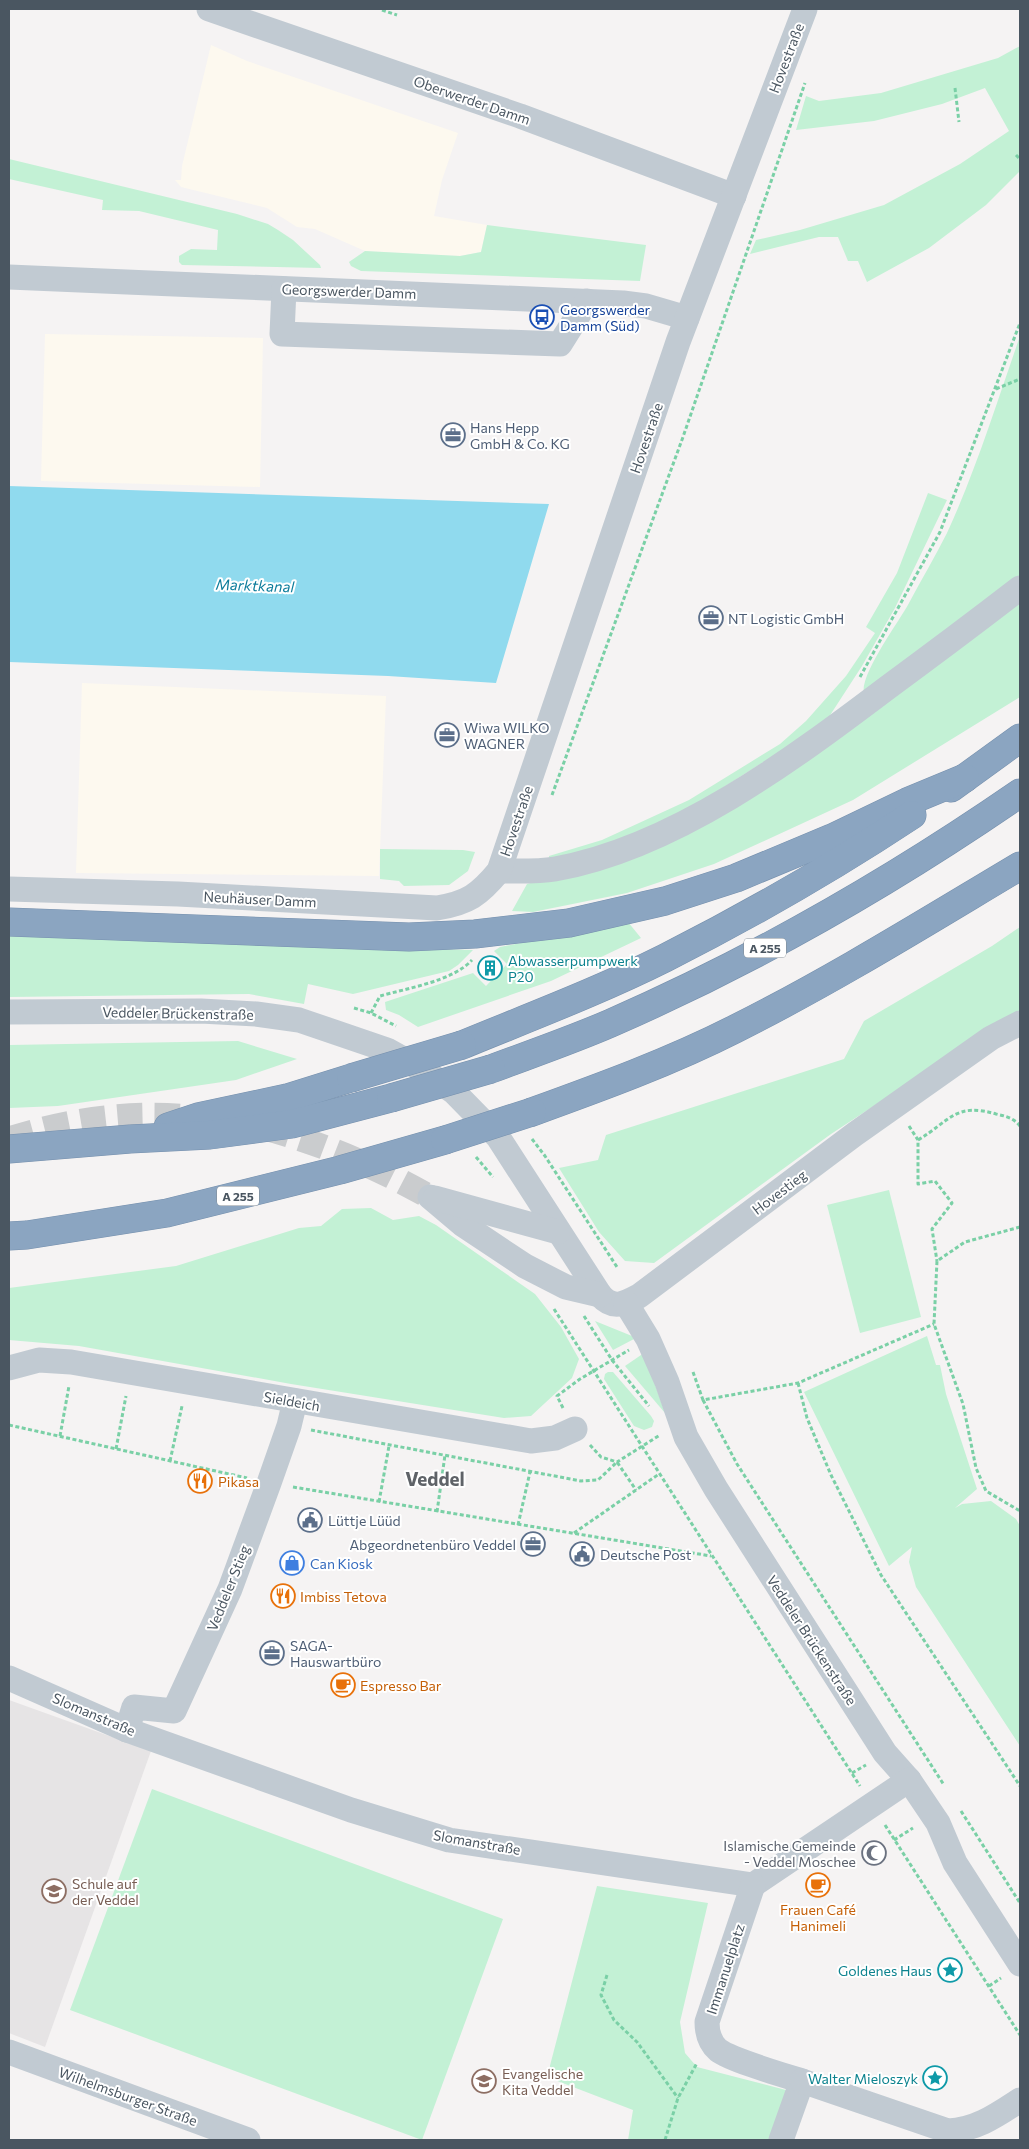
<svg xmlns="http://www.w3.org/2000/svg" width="1029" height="2149" viewBox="0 0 1029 2149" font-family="Commissioner,sans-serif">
  <rect width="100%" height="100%" fill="#f5f3f3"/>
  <g fill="#fdf9ef">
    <polygon points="211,45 247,61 458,133 442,180 434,216 487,225 481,252 460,256 365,251 315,229 297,227 267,208 181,187 175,180 181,180 182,166"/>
    <polygon points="45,334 263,338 260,487 41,481"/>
    <polygon points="82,683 386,696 379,876 76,873"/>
  </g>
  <polygon fill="#e6e4e5" points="9,1700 151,1751 45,2047 9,2033"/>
  <g fill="#c3f1d5">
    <polygon points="1020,46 1020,171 986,205 929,248 867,282 858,261 848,261 838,237 819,237 750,254 756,240 800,230 884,205 960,164 1009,131 985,88 942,104 874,121 796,130 806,96 819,101 881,93 998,58"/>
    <polygon points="9,159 237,214 268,224 278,230 293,240 320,265 321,268 182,265 179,262 179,256 191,249 217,250 218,230 139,211 102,210 103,200 9,179"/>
    <polygon points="487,225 646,245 640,281 361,271 351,266 349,262 365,251 460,256 481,252"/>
    <path d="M1020 336V576L864 694C859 675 899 622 909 603 921 580 935 557 947 533 976 470 997 402 1020 336Z"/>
    <polygon points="928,493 947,500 895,608 862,666 825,723 675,818 549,865 549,856 602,840 689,800 780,744 806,721 846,676 875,633 866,627 897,573"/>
    <polygon points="1020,599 1020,697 853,800 714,864 627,893 533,912 512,911 527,884 609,862"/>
    <polygon points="380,849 463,850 475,852 468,871 449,885 404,886 399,881 380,879"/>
    <polygon points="628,922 641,938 551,981 418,1027 399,1015 386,1010 385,1002 391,1000 473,973 486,986 507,964 494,951 500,947"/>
    <polygon points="1020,927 1020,1010 831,1134 654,1263 625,1261 599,1232 559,1168 598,1160 606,1135 844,1059 864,1021 992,946"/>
    <polygon points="9,936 473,950 458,965 449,971 353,994 308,984 304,1004 249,994 9,997"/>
    <polygon points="238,1041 297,1059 236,1080 58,1106 9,1108 9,1045"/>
    <polygon points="889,1190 921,1317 860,1333 827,1205"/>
    <polygon points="371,1208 393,1220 419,1216 436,1225 535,1294 561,1327 579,1359 572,1378 531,1416 504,1418 291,1384 79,1346 9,1340 9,1288 176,1266 299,1228 321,1226 342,1209"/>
    <polygon points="595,1321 632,1336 634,1339 613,1350"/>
    <polygon points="927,1336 936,1365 940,1365 946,1394 977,1489 955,1508 962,1504 991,1501 1016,1519 1020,1526 1020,1746 916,1587 909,1562 912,1547 889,1566 804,1392"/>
    <polygon points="644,1353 665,1413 625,1366"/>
    <polygon points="608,1372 613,1372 651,1416 654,1421 652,1427 644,1430 634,1426 604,1379 605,1374"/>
    <polygon points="152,1789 503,1919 422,2140 70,2010"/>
    <polygon points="597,1886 708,1903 680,2022 685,2053 697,2067 786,2090 770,2140 628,2140 633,2110 547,2077"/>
  </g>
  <polygon fill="#90daee" points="9,486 549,504 496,683 388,676 9,662"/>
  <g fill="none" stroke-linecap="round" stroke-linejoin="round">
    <g stroke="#caccce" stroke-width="25" stroke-dasharray="25 12" stroke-linecap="butt">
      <path d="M265 1128C326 1145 375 1166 430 1197"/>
      <path d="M9 1139C69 1120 133 1110 196 1118"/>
    </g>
    <g stroke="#7690ad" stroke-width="29">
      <g id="highway">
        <polyline points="951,788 1020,738"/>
        <polyline points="9,922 409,937 475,934 569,923 665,901 736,878 832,838 907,802 965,778"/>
        <path d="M462 1045C530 1017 599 991 665 958 750 915 832 868 912 815"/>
        <path d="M491 1069C531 1054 572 1040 611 1023 755 960 891 882 1020 793"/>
        <path d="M532 1112C601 1087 670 1062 735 1029 833 980 926 922 1020 866"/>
        <polyline points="168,1127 198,1117 287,1098 351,1078"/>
        <polyline points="9,1149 130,1139 210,1135 292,1124 391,1098"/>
        <polyline points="9,1236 27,1235 167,1213 340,1170 445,1140"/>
      </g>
    </g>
    <g stroke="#7ad0a6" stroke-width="3" stroke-dasharray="4 2.5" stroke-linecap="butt">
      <polyline points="382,10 397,15"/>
      <polyline points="955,88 959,122"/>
      <polyline points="1016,155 1020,159"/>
      <polyline points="996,389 1020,379"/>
      <polyline points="860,677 940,532 1020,323"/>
      <polyline points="552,795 683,437 805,83"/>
      <polyline points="354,1008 371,1013 396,1026"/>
      <path d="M371 1013 380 996C408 988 453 981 472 960"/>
      <polyline points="909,1126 918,1140 918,1184 935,1181 952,1203 932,1229 937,1261"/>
      <polyline points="532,1139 545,1156 617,1267"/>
      <path d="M918 1140C950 1121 955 1102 996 1114 1005 1116 1014 1118 1020 1126"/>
      <polyline points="476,1157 493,1177"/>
      <polyline points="1020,1227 965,1242 937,1261 934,1324 963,1404 976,1468 986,1491 1020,1511"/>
      <polyline points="554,1309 860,1786"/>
      <polyline points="584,1316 612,1360 649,1406"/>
      <polyline points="693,1372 703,1400 798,1383 934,1324"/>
      <polyline points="798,1383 807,1418 831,1475 881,1575 1020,1786"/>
      <polyline points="703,1400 737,1464 944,1785"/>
      <polyline points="563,1408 557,1396 580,1379 629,1350"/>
      <polyline points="9,1425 247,1478"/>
      <polyline points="311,1430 581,1481 598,1480 617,1462 636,1490"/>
      <polyline points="60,1436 69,1386"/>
      <polyline points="590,1445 601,1457 617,1462 660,1435"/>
      <polyline points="116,1449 126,1396"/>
      <polyline points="170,1461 182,1406"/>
      <polyline points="293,1487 711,1556"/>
      <polyline points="379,1502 389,1446"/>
      <polyline points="437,1512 445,1455"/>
      <polyline points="518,1525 530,1472"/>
      <polyline points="574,1533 659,1474"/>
      <polyline points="852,1773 866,1765"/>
      <polyline points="961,1811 1020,1903"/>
      <polyline points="885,1825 1020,2035"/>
      <polyline points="894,1840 913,1828"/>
      <polyline points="607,1975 601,1995 614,2020 637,2042 678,2098"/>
      <polyline points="989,1986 1001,1978"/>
      <polyline points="665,2140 678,2098 697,2063"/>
    </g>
    <g stroke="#c1cad2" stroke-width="25">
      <polyline points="209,9 520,116 734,196"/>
      <polyline points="9,277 623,303 646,306 687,318"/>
      <polyline points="284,289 282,334 560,344 587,301"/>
      <path d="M499 871C517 871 537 872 555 869 674 848 793 759 887 688 932 655 976 622 1020 588"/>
      <path d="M9 889 178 894 437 908C468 903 479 895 499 871L678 342 805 9"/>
      <path d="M9 1012 201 1011 256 1014 299 1020 387 1050 423 1070 454 1092 498 1137 600 1295C613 1310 624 1304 639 1296L855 1134 991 1038 1020 1023"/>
      <polyline points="430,1197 462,1224 525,1266 566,1287 600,1295"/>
      <polyline points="435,1198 558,1232"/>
      <polyline points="626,1303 648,1339 667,1382 686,1437 716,1489 885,1753 909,1780 938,1823 955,1863 1020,1964"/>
      <polyline points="9,1368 39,1360 71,1362 531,1441 555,1438 575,1429"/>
      <polyline points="9,1678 127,1730 351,1810 449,1840 753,1885 909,1780"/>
      <polyline points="127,1730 134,1707 174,1711 230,1589 269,1483 289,1426 295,1401"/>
      <path d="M753 1885 707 2022C707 2032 709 2042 718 2050 731 2060 783 2075 802 2081L781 2140"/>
      <polyline points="9,2052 248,2140"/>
      <path d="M802 2081 948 2131C976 2130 997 2115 1020 2100"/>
    </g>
    <use href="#highway" stroke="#8ba5c1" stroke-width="28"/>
    <g stroke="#7690ad" stroke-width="29" stroke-linecap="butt">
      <g id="highway-bridge">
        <polyline points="351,1078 462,1045"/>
        <polyline points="391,1098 491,1069"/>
        <polyline points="445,1140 532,1112"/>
      </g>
    </g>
    <use href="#highway-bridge" stroke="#8ba5c1" stroke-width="28"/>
  </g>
  <defs>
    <g id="bus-ring" transform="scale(1.25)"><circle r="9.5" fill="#fff" stroke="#1a4fb4" stroke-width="1.5"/><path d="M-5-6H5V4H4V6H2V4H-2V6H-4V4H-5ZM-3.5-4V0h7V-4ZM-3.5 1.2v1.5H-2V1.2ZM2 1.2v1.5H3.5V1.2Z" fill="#1a4fb4"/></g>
    <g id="office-ring" transform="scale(1.25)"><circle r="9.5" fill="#fff" stroke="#5c6f8a" stroke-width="1.5"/><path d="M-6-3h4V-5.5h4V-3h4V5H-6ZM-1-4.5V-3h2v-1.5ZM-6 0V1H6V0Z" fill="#5c6f8a"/></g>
    <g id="building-ring" transform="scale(1.25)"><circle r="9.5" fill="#fff" stroke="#0f9aa8" stroke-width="1.5"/><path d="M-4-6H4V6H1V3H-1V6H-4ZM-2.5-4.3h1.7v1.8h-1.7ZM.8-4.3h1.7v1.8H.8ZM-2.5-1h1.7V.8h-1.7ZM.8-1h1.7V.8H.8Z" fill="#0f9aa8"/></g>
    <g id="restaurant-ring" transform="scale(1.25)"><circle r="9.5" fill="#fff" stroke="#e8710a" stroke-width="1.5"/><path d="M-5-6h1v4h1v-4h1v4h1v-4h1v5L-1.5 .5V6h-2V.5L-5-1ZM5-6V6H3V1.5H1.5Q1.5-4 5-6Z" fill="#e8710a"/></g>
    <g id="civic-ring" transform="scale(1.25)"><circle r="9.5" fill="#fff" stroke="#5c6f8a" stroke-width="1.5"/><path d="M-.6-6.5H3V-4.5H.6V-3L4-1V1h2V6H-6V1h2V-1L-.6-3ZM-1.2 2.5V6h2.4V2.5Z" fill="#5c6f8a"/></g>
    <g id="shop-ring" transform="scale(1.25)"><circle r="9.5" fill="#fff" stroke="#3f7fe0" stroke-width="1.5"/><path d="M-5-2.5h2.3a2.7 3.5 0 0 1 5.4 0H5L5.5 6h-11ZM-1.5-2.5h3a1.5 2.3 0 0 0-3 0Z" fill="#3f7fe0"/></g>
    <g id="cafe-ring" transform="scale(1.25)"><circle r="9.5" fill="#fff" stroke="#e8710a" stroke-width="1.5"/><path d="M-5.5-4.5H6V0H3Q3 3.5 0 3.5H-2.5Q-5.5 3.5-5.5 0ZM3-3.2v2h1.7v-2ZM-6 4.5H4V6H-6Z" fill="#e8710a"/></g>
    <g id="mosque-ring" transform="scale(1.25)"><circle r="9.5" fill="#fff" stroke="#6b7280" stroke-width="1.5"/><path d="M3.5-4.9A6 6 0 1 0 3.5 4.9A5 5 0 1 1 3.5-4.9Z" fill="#6b7280"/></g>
    <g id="school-ring" transform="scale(1.25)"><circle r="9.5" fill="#fff" stroke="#8d6e63" stroke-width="1.5"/><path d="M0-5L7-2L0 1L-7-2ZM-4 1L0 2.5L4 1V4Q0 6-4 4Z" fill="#8d6e63"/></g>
    <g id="sight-ring" transform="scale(1.25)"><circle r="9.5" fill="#fff" stroke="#0f9aa8" stroke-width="1.5"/><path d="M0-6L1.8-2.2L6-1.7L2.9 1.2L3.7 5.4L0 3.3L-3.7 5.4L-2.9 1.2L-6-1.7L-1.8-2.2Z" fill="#0f9aa8"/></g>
  </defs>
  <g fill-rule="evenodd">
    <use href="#bus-ring" x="542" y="317"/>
    <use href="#office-ring" x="453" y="435"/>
    <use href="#office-ring" x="711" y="618"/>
    <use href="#office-ring" x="447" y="735"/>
    <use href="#building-ring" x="490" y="968"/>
    <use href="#restaurant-ring" x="200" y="1481"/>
    <use href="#civic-ring" x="310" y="1520"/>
    <use href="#office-ring" x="533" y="1544"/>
    <use href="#civic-ring" x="582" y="1554"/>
    <use href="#shop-ring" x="292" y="1563"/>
    <use href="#restaurant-ring" x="283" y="1596"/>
    <use href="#office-ring" x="272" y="1653"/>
    <use href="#cafe-ring" x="343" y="1685"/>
    <use href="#mosque-ring" x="874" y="1853"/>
    <use href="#cafe-ring" x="818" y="1885"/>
    <use href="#school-ring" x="54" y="1891"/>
    <use href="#sight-ring" x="950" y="1970"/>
    <use href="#sight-ring" x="935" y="2078"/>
    <use href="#school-ring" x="484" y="2081"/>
  </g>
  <g text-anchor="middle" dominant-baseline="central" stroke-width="4" stroke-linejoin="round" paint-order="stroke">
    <g fill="#fff" stroke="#808990" stroke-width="1">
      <rect x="744" y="938.5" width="42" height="19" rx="4"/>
      <rect x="217" y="1186.5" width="42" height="19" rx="4"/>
    </g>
    <g font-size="12" font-weight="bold" fill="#4a5661">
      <text x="765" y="948">A 255</text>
      <text x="238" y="1196">A 255</text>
    </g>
    <g font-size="14" fill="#4a5661" stroke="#fff">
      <text transform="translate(786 58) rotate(-69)">Hovestraße</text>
      <text transform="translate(472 100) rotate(19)">Oberwerder Damm</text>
      <text transform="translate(349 291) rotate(2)">Georgswerder Damm</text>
      <text transform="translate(646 438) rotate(-71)">Hovestraße</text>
      <text transform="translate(516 821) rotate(-71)">Hovestraße</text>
      <text transform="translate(260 899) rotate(3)">Neuhäuser Damm</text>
      <text transform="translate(178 1013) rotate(1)">Veddeler Brückenstraße</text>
      <text transform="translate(779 1192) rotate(-37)">Hovestieg</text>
      <text transform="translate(292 1401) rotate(10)">Sieldeich</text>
      <text transform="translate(228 1588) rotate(-68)">Veddeler Stieg</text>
      <text transform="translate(812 1640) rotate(57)">Veddeler Brückenstraße</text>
      <text transform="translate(94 1714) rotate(23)">Slomanstraße</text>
      <text transform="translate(477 1842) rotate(10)">Slomanstraße</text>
      <text transform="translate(725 1969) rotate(-72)">Immanuelplatz</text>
      <text transform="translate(128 2096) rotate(20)">Wilhelmsburger Straße</text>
    </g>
    <g font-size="14" fill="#164399" stroke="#fff" text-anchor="start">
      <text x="560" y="309">Georgswerder<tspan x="560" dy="16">Damm (Süd)</tspan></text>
    </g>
    <g font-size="14" fill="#4e5e75" stroke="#fff" text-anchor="start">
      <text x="470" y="427">Hans Hepp<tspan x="470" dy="16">GmbH &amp; Co. KG</tspan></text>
      <text x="728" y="618">NT Logistic GmbH</text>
      <text x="464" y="727">Wiwa WILKO<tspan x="464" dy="16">WAGNER</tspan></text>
      <text x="328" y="1520">Lüttje Lüüd</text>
      <text x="516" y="1544" text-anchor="end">Abgeordnetenbüro Veddel</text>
      <text x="600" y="1554">Deutsche Post</text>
      <text x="290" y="1645">SAGA-<tspan x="290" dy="16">Hauswartbüro</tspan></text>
    </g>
    <g font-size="14" fill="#0d838f" stroke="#fff" text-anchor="end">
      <text x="508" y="960" text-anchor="start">Abwasserpumpwerk<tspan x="508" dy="16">P20</tspan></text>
      <text x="932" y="1970">Goldenes Haus</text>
      <text x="918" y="2078">Walter Mieloszyk</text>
    </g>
    <g font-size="14" fill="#c56008" stroke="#fff" text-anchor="start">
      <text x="218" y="1481">Pikasa</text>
      <text x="300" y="1596">Imbiss Tetova</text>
      <text x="360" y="1685">Espresso Bar</text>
      <text x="818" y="1909" text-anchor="middle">Frauen Café<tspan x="818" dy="16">Hanimeli</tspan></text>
    </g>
    <g font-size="14" fill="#366cbe" stroke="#fff" text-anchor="start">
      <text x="310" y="1563">Can Kiosk</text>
    </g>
    <g font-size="14" fill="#5b616d" stroke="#fff" text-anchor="end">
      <text x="856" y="1845">Islamische Gemeinde<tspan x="856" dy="16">- Veddel Moschee</tspan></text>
    </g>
    <g font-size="14" fill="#785e54" stroke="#fff" text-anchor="start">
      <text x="72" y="1883">Schule auf<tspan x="72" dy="16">der Veddel</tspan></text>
      <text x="502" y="2073">Evangelische<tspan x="502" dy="16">Kita Veddel</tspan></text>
    </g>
    <g font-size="15" font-style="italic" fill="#0c7c9b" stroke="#fff">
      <text transform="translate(255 585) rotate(2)">Marktkanal</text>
    </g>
    <g font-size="19" font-weight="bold" fill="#5f6368" stroke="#fff">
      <text x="435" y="1478">Veddel</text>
    </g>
  </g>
  <rect width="1029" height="2149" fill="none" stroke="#4a5661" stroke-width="20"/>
</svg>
